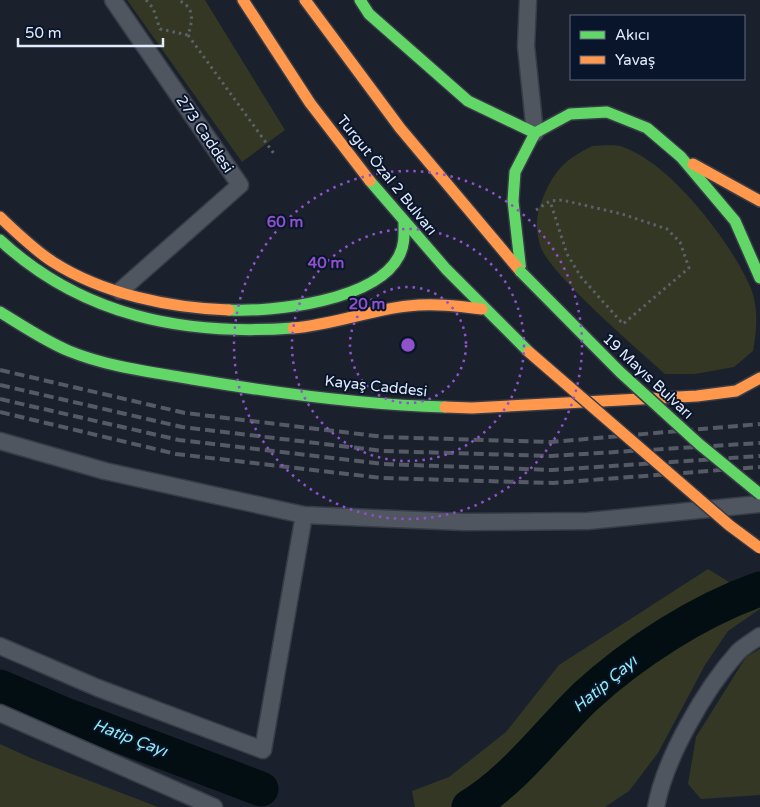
<svg xmlns="http://www.w3.org/2000/svg" width="760" height="807" viewBox="0 0 760 807" font-family="'Varela Round',sans-serif">
  <rect width="100%" height="100%" fill="#1a212d"/>
  <g fill="#343723">
    <polygon points="127,0 205,0 285,130 242,162"/>
    <path d="M592 146C601 146 614 144 623 147 670 163 729 240 749 284 759 305 757 329 753 351L734 367 695 374H665C639 350 548 273 540 245 534 226 537 210 545 193 557 167 567 159 592 146Z"/>
    <polygon points="708,569 760,601 760,609 728,631 705,665 658,753 629,791 605,807 415,807 412,791 449,777 506,732 559,665"/>
    <polygon points="760,649 760,795 701,799 688,784 696,737 746,657"/>
    <polygon points="0,744 33,759 158,807 0,807"/>
  </g>
  <g fill="none" stroke-linecap="round" stroke-linejoin="round">
    <g stroke="#020e11" stroke-width="35">
      <polyline points="0,687 63,714 261,789"/>
      <path d="M469 807C515 779 547 734 585 697 634 652 698 611 760 589"/>
    </g>
    <g stroke="#373c47" stroke-width="19">
      <g id="street">
        <polyline points="113,0 240,185 120,291"/>
        <polyline points="528,0 526,46 535,133"/>
        <polyline points="0,441 105,471 304,515 464,522 588,521 760,504"/>
        <polyline points="0,646 98,688 263,750 304,515"/>
        <polyline points="0,713 214,807"/>
        <path d="M656 807C665 758 705 689 738 652 744 646 753 641 760 636"/>
      </g>
    </g>
    <g stroke="#373c47" stroke-width="14">
      <g id="fast">
        <polyline points="360,0 369,14 468,101 535,133 515,172 513,201 521,272"/>
        <polyline points="535,133 570,114 607,112 647,128 681,157 735,221 760,278"/>
        <polyline points="370,181 446,269 529,352"/>
        <path d="M0 240C82 316 184 336 293 328"/>
        <path d="M229 310C274 312 376 301 399 256 405 245 404 234 404 222"/>
        <path d="M0 312C23 326 45 341 69 351 108 367 151 372 192 379 275 393 361 405 445 407"/>
      </g>
    </g>
    <g stroke="#373c47" stroke-width="14">
      <g id="slow">
        <polyline points="243,0 310,103 370,181"/>
        <polyline points="305,0 400,128 521,272"/>
        <polyline points="693,164 760,201"/>
        <path d="M0 217C17 233 33 249 53 262 103 294 170 308 229 310"/>
        <path d="M293 328C333 325 369 310 408 306 433 303 458 306 482 309"/>
        <polyline points="445,407 472,408 697,396 736,391 760,378"/>
      </g>
    </g>
    <g stroke="#5b6169" stroke-width="3" stroke-dasharray="2.5 4" stroke-linecap="butt">
      <path d="M146 0 153 8 160 29 188 35C193 20 195 6 177 0"/>
      <polyline points="188,35 275,155"/>
      <polyline points="536,210 550,201 562,200 622,214 667,229 680,242 689,268 623,324 581,277 567,254 550,201"/>
    </g>
    <use href="#street" stroke="#50565f" stroke-width="16"/>
    <use href="#fast" stroke="#63d668" stroke-width="11"/>
    <use href="#slow" stroke="#ff974d" stroke-width="11"/>
    <g stroke="#555a64" stroke-width="4" stroke-dasharray="10 5" stroke-linecap="butt">
      <polyline points="0,370 185,413 384,437 551,442 760,424"/>
      <polyline points="0,385 182,427 383,451 551,456 760,443"/>
      <polyline points="0,399 179,440 383,464 552,470 760,456"/>
      <polyline points="0,412 176,454 382,478 553,483 760,467"/>
    </g>
    <g stroke="#373c47" stroke-width="14" stroke-linecap="butt">
      <polyline id="fast-bridge" points="521,272 620,372 699,444 760,494"/>
    </g>
    <g stroke="#373c47" stroke-width="14" stroke-linecap="butt">
      <polyline id="slow-bridge" points="529,352 729,525 760,548"/>
    </g>
    <use href="#fast-bridge" stroke="#63d668" stroke-width="11"/>
    <use href="#slow-bridge" stroke="#ff974d" stroke-width="11"/>
  </g>
  <g fill="none" stroke="#9052cb" stroke-width="2.5" stroke-dasharray="2.5 5">
    <circle cx="408" cy="345" r="58"/>
    <circle cx="408" cy="345" r="116"/>
    <circle cx="408" cy="345" r="174"/>
  </g>
  <g text-anchor="middle" dominant-baseline="central" stroke-width="4" stroke-linejoin="round" paint-order="stroke">
    <g font-size="15" fill="#e2ebfb" stroke="#09152b">
      <text transform="translate(205 134) rotate(56)">273 Caddesi</text>
      <text transform="translate(387 175) rotate(51)">Turgut Özal 2 Bulvarı</text>
      <text transform="translate(648 376) rotate(43)">19 Mayıs Bulvarı</text>
      <text transform="translate(376 386) rotate(6)">Kayaş Caddesi</text>
    </g>
    <g font-size="16" font-style="italic" fill="#92eaf2" stroke="#09152b">
      <text transform="translate(605 684) rotate(-40)">Hatip Çayı</text>
      <text transform="translate(130 738) rotate(21)">Hatip Çayı</text>
    </g>
  </g>
  <circle cx="408" cy="345" r="8" fill="#9052cb" stroke="#09152b" stroke-width="2.5"/>
  <g font-size="15" text-anchor="middle" font-weight="bold" fill="#9052cb" stroke="#09152b" stroke-width="4" stroke-linejoin="round" paint-order="stroke">
    <text x="285" y="227">60 m</text>
    <text x="326" y="268">40 m</text>
    <text x="367" y="309">20 m</text>
  </g>
  <rect x="570" y="15" width="175" height="65" fill="#09152b" stroke="#606b7e"/>
  <rect x="580" y="31" width="25" height="8" fill="#63d668" stroke="#606b7e"/>
  <text x="615" y="40" font-size="15" fill="#e2ebfb">Akıcı</text>
  <rect x="580" y="56" width="25" height="8" fill="#ff974d" stroke="#606b7e"/>
  <text x="615" y="65" font-size="15" fill="#e2ebfb">Yavaş</text>
  <path d="M18 38v8h145v-8" fill="none" stroke="#e2ebfb" stroke-width="2.5"/>
  <text x="25" y="38" font-size="15" fill="#e2ebfb" stroke="#09152b" stroke-width="4" paint-order="stroke">50 m</text>
</svg>
